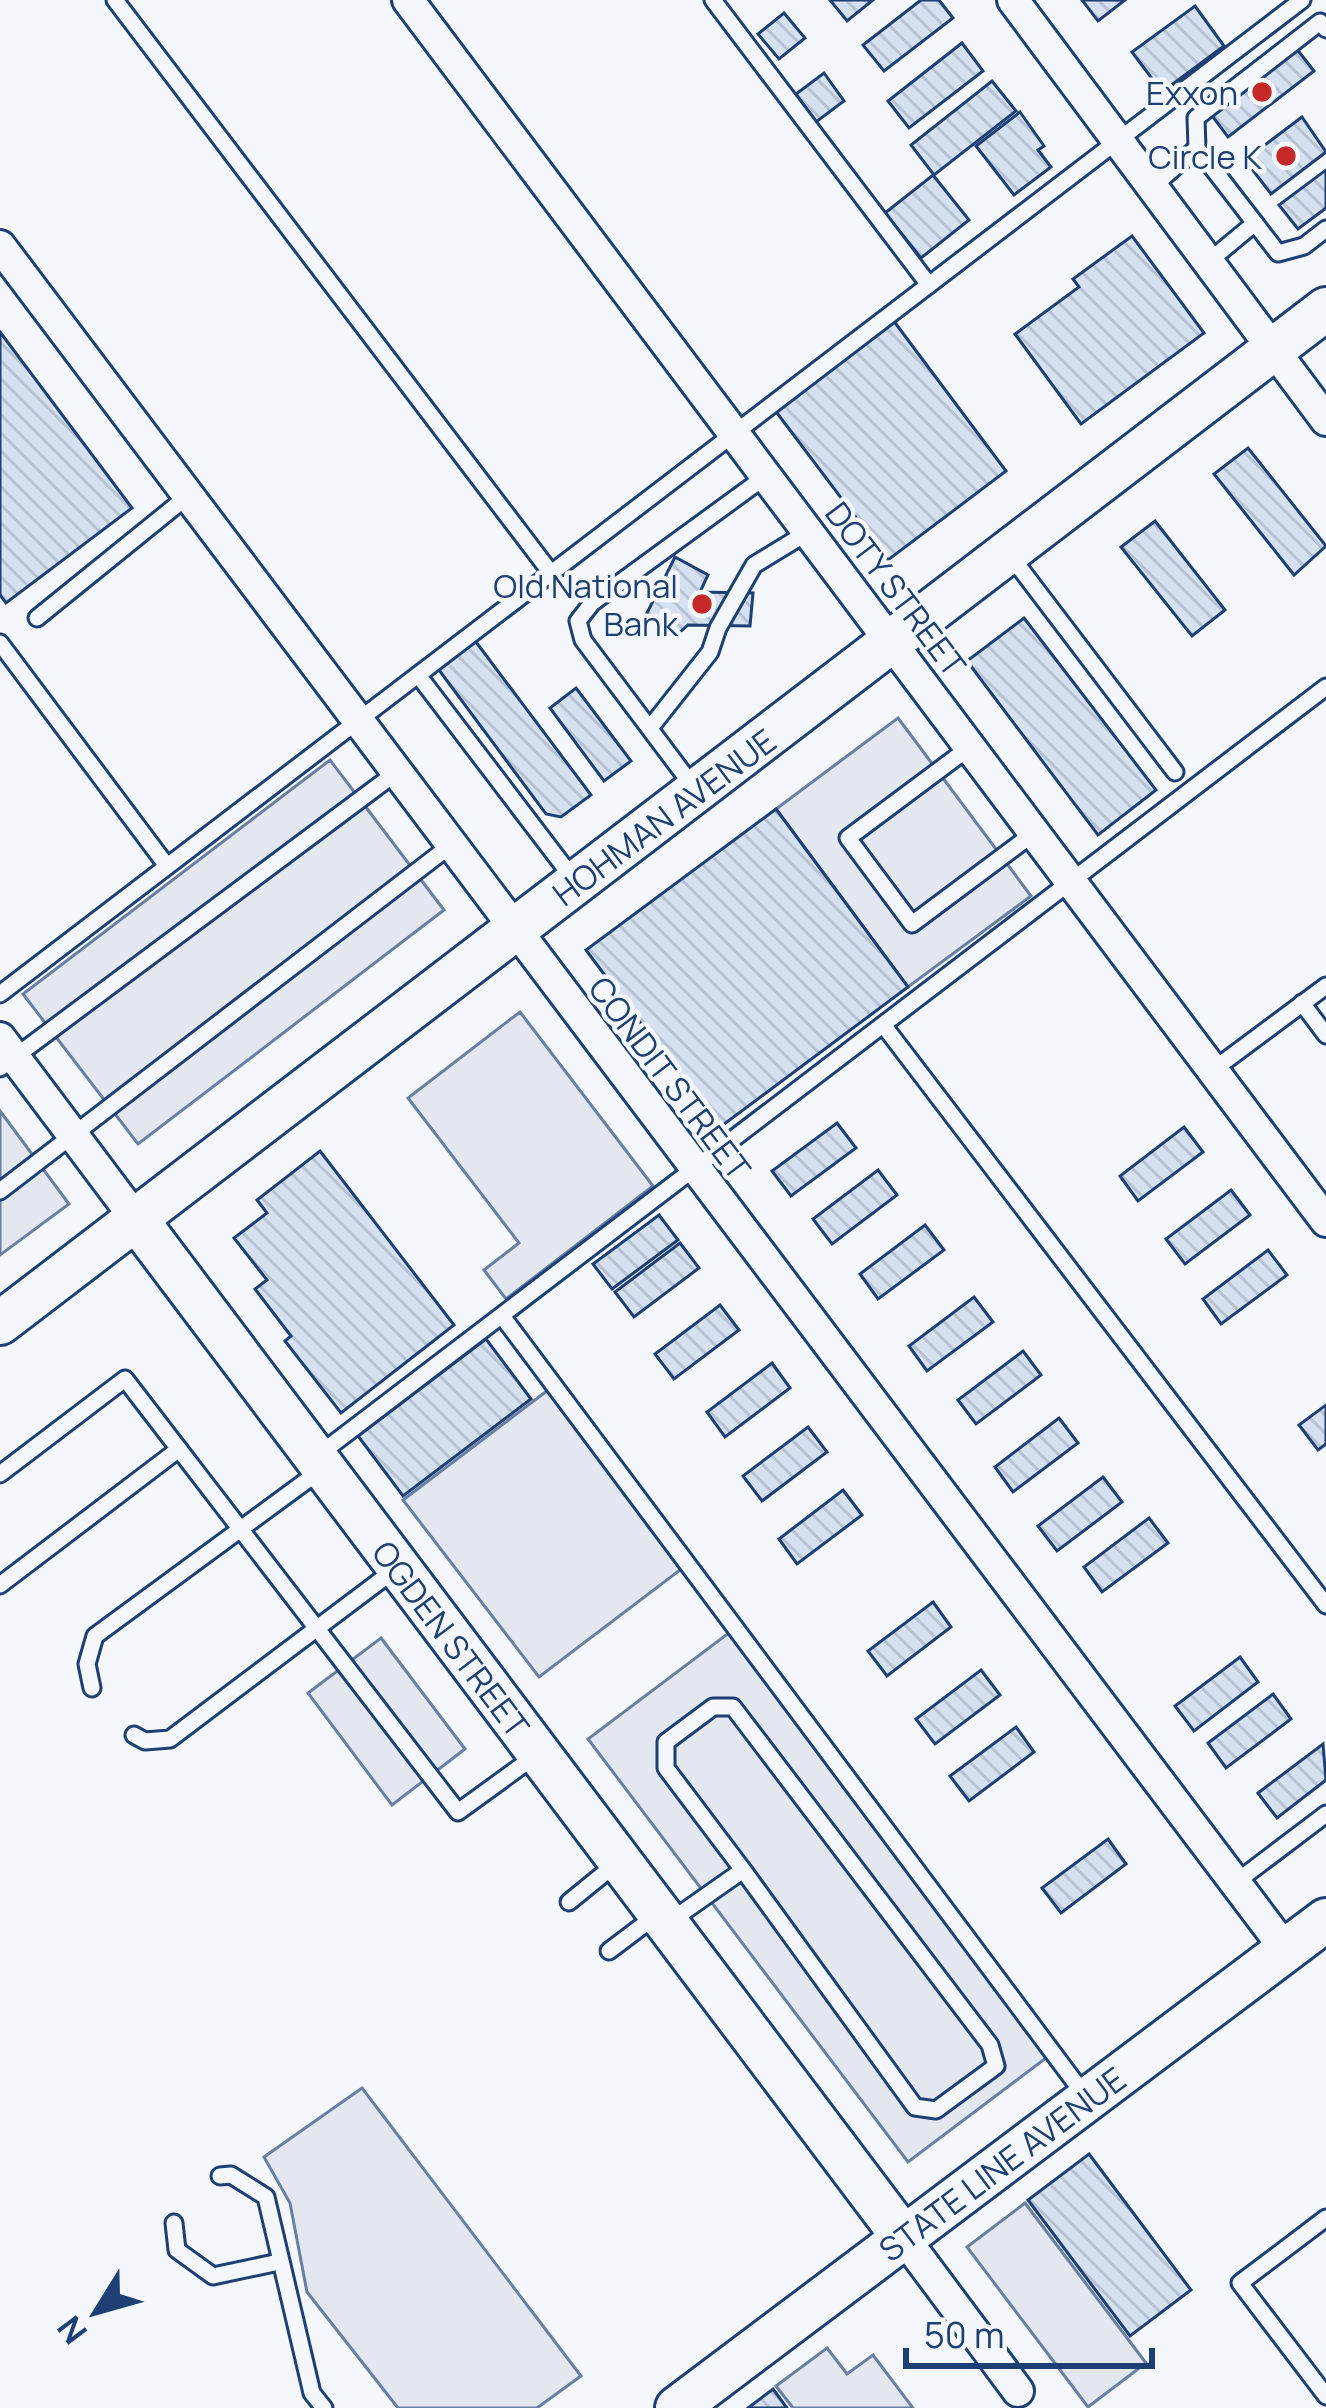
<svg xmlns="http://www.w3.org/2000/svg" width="1326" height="2408" viewBox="0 0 1326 2408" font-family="Manrope,sans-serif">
  <defs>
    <pattern id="building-back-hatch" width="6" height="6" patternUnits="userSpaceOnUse" patternTransform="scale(3)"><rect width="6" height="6" fill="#d5e0f0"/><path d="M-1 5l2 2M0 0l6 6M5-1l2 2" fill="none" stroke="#b6c1d1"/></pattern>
  </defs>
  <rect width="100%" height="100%" fill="#f4f7fb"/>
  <g fill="#e3e8f0" stroke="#687fa3" stroke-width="3">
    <polygon points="898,718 1031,896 908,987 776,809"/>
    <polygon points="330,760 444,910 138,1144 23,994"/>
    <polygon points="520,1012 653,1186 506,1299 484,1270 519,1243 408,1098"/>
    <polygon points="0,1111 69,1204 0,1255"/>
    <polygon points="548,1390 684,1567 539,1677 403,1500"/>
    <polygon points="730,1632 1050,2055 908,2162 588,1739"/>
    <polygon points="381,1638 465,1749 392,1805 308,1693"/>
    <polygon points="362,2088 581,2376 537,2408 398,2408 307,2292 290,2203 264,2157"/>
    <polygon points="1025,2203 1146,2363 1088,2407 967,2247"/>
    <polygon points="827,2348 847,2374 873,2355 913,2408 793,2408 776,2386"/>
  </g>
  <g fill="url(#building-back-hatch)" stroke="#1d3f73" stroke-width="3">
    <polygon points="830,0 873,0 847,21"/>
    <polygon points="921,0 939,0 953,18 884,71 863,45"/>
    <polygon points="1082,0 1125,0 1098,21"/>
    <polygon points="1195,6 1224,46 1162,92 1132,52"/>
    <polygon points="784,13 805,38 779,59 758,34"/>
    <polygon points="962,43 983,71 909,128 888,101"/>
    <polygon points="1296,48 1314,71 1228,137 1210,113"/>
    <polygon points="824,73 844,101 816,122 796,94"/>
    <polygon points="992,81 1016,111 934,175 911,145"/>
    <polygon points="1020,112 1044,146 1038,150 1051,167 1014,195 976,146"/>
    <polygon points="1302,117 1326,152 1271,194 1245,160"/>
    <polygon points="1326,170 1326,208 1298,229 1279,205"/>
    <polygon points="933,175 969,220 921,258 885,213"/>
    <polygon points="1132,236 1204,333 1081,424 1015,334 1079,287 1073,279"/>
    <polygon points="893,320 1006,471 888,560 774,409"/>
    <polygon points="0,332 132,508 6,603 0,595"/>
    <polygon points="1248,448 1326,546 1294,575 1214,474"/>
    <polygon points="1155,521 1225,610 1192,636 1121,547"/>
    <polygon points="675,557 708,575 700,592 753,593 750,626 688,625 679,633 646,615"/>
    <polygon points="1024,618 1156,790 1098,835 967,661"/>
    <polygon points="473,638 591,795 561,817 546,814 436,666"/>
    <polygon points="576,688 631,761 604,781 550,708"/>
    <polygon points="776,809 908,987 719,1128 586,950"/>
    <polygon points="837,1123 856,1148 791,1196 772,1171"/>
    <polygon points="1184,1127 1203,1152 1138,1201 1120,1176"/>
    <polygon points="320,1151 454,1325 341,1413 285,1341 291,1336 255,1289 267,1280 234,1238 267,1213 257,1200"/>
    <polygon points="878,1170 897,1195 832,1244 813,1219"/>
    <polygon points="1231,1190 1250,1215 1185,1264 1166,1239"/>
    <polygon points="659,1215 678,1240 612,1289 593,1264"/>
    <polygon points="925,1225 944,1250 878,1299 860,1274"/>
    <polygon points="680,1243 699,1268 634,1317 615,1292"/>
    <polygon points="1268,1250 1287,1275 1221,1324 1203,1299"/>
    <polygon points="974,1297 993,1322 927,1371 909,1346"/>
    <polygon points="720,1305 739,1330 674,1379 655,1354"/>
    <polygon points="486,1339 531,1399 403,1496 358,1436"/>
    <polygon points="1023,1351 1041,1375 976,1424 958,1400"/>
    <polygon points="772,1363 790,1388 725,1437 707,1412"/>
    <polygon points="1326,1405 1326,1444 1318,1450 1299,1425"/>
    <polygon points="1059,1418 1078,1443 1013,1492 995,1467"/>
    <polygon points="808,1427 827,1452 762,1501 743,1476"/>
    <polygon points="1103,1477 1122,1502 1057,1551 1038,1526"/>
    <polygon points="843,1490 862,1515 797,1564 779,1539"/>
    <polygon points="1149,1518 1168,1543 1102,1592 1084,1567"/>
    <polygon points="933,1602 951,1627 887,1676 868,1651"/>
    <polygon points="1240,1657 1258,1682 1194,1731 1175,1706"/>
    <polygon points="981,1670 1000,1695 935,1744 916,1719"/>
    <polygon points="1273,1694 1291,1719 1226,1768 1208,1743"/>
    <polygon points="1016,1727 1034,1752 969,1801 950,1776"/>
    <polygon points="1323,1744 1326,1780 1277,1818 1258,1793"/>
    <polygon points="1108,1839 1126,1864 1061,1913 1042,1888"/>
    <polygon points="1089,2154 1191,2290 1130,2336 1028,2200"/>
    <polygon points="773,2389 787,2408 748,2408"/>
  </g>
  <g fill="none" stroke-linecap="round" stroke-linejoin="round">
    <g stroke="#1d3f73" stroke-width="21">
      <g id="lane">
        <polyline points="115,0 551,573"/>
        <polyline points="713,0 929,285"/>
        <polyline points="1326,29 1320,22 1196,118 1197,148 1278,253 1304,246 1326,229"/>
        <polyline points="1152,187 1197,148"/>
        <polyline points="1208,262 1255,223"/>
        <polyline points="1010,555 1175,772"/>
        <polyline points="37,618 189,495"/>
        <polyline points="0,643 167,866"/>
        <polyline points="418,675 575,881"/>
        <polyline points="650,728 710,652 718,628 754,565 808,532"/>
        <polyline points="970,747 848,838 912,924 1034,833"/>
        <polyline points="695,789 583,640 578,621 592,603 766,476"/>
        <polyline points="0,994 1302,0"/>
        <polyline points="1302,1003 1326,1035"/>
        <polyline points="884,1026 1326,1605"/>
        <polyline points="0,1068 397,772"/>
        <polyline points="1213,1070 1326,986"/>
        <polyline points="0,1191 451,845"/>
        <polyline points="502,1316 1086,2097"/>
        <polyline points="317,1456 1326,687"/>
        <polyline points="0,1474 125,1379 458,1812 535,1756"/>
        <polyline points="0,1585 179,1449"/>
        <polyline points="92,1688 87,1664 95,1636 321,1470"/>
        <polyline points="134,1735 145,1741 170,1739 397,1568"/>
        <polyline points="1235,1883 1326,1814"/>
        <polyline points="569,1902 617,1863"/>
        <polyline points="669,1922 743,1870 915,2107 936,2110 996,2066 990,2045 733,1707 713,1707 666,1742 666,1768 743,1870"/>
        <polyline points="609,1951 654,1917"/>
        <polyline points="220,2176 231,2175 266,2197 312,2393 324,2408"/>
        <polyline points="1326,2218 1240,2283 1326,2396"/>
        <polyline points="174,2223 177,2250 213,2276 279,2262"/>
      </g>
    </g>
    <g stroke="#1d3f73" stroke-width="36">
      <g id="street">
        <polyline points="408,0 1326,1221"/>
        <polyline points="1013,0 1326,420"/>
        <polyline points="0,246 1286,1950"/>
        <polyline points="0,1038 136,1219"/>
        <polyline points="904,2238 1018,2391"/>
      </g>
    </g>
    <g stroke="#1d3f73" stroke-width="48">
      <g id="secondary">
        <polyline points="136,1219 904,2238"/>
        <polyline points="0,1323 1326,309"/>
        <polyline points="677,2408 1326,1920"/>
      </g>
    </g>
    <use href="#lane" stroke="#f4f7fb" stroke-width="15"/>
    <use href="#street" stroke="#f4f7fb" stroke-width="30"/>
    <use href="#secondary" stroke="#f4f7fb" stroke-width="42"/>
  </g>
  <g fill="#c62828" stroke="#f4f7fb" stroke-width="4.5">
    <circle cx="1262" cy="92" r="12"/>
    <circle cx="1286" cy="156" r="12"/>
    <circle cx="702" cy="604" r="12"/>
  </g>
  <g text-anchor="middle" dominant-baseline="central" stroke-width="9" stroke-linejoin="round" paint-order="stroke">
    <g font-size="33" fill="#1d3f73" stroke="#f4f7fb" text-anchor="end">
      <text x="1238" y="92">Exxon</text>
      <text x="1262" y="156">Circle K</text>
      <text x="678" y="585">Old National<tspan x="678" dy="38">Bank</tspan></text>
    </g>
    <g font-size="33" fill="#1d3f73" stroke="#f4f7fb">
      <text transform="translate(896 589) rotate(53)">DOTY STREET</text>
      <text transform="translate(664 817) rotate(-37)">HOHMAN AVENUE</text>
      <text transform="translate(670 1078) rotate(53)">CONDIT STREET</text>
      <text transform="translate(451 1639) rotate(53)">OGDEN STREET</text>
      <text transform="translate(1002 2164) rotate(-37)">STATE LINE AVENUE</text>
    </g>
  </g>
  <g transform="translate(96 2312) rotate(233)" stroke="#f4f7fb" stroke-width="9" paint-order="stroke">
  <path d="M0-9L21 45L0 30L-21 45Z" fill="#1d3f73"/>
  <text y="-18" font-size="33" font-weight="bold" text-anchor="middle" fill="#1d3f73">N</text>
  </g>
  <path d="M906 2348v18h246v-18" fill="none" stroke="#1d3f73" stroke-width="6"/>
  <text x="924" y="2348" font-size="36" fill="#1d3f73" stroke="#f4f7fb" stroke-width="9" paint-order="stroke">50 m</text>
</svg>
